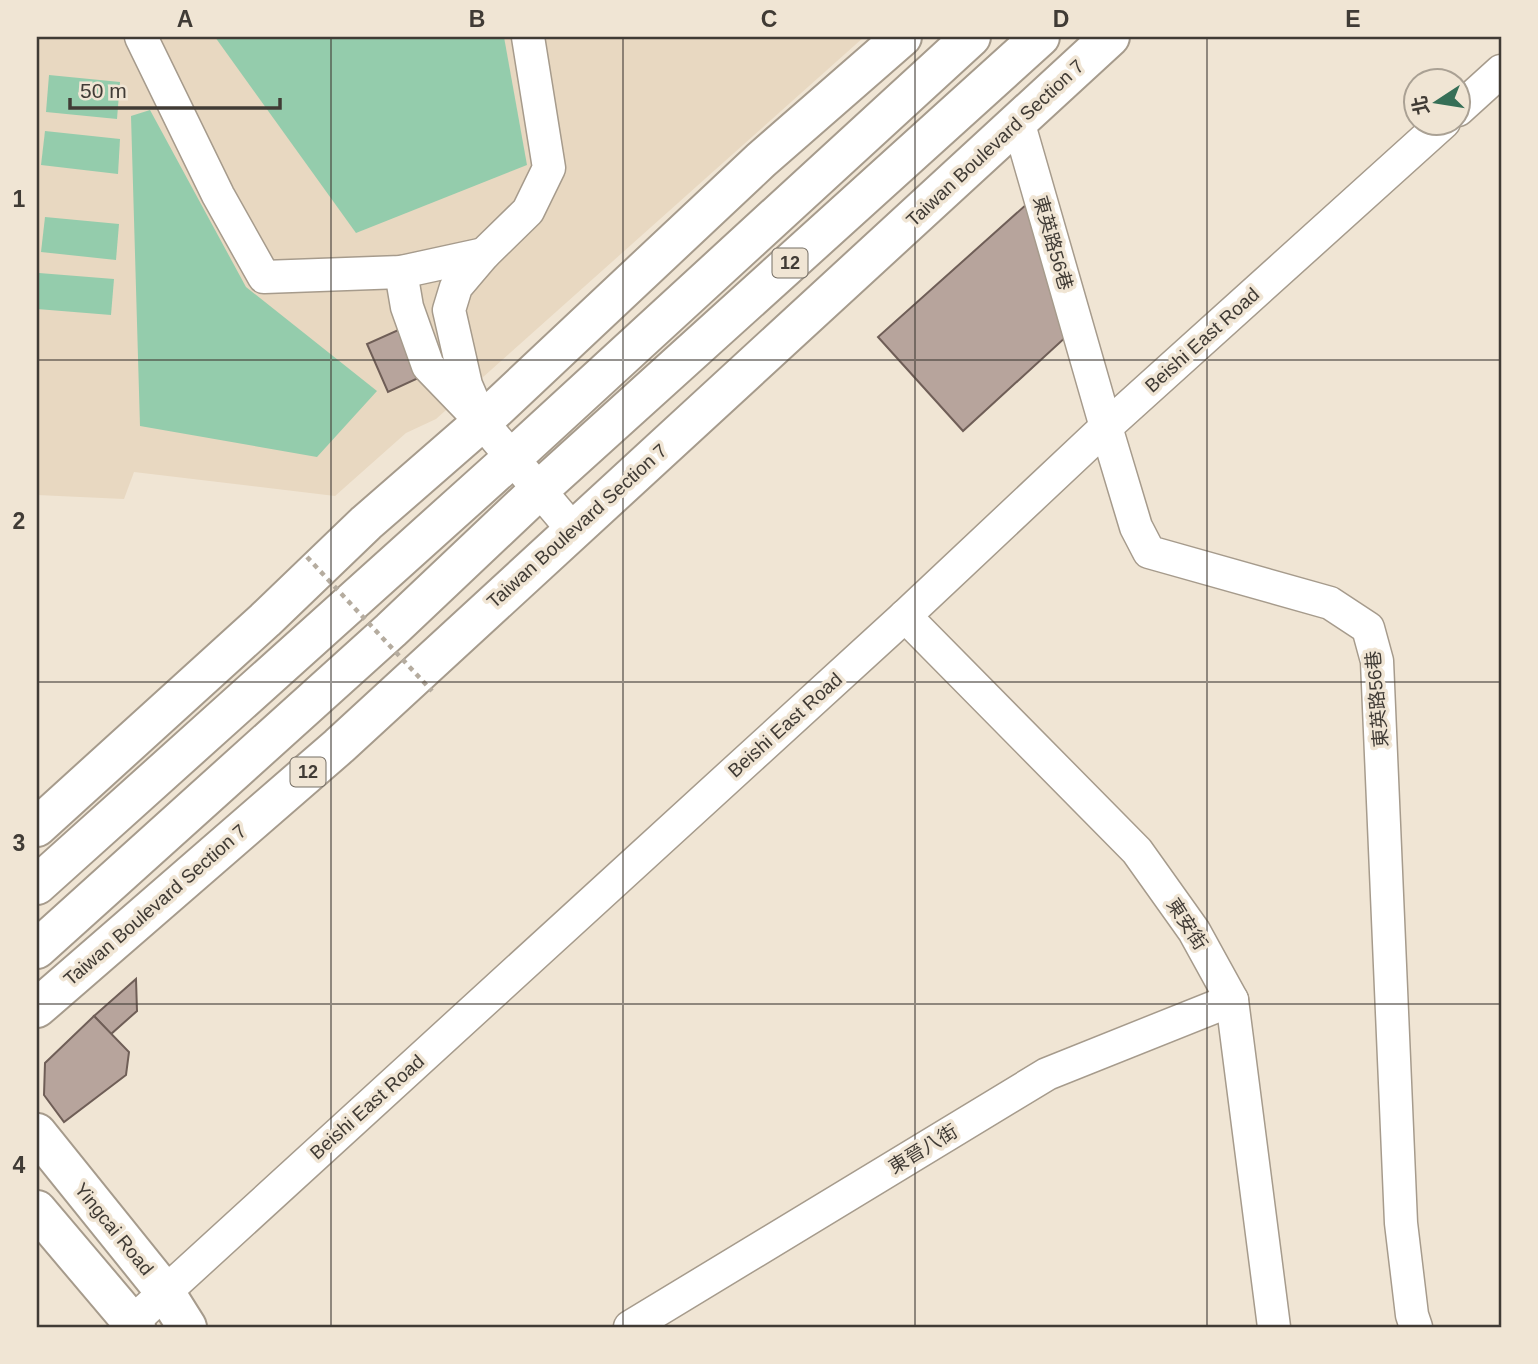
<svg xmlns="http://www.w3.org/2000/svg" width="1538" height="1364" viewBox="0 0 1538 1364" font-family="Arial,'Noto Sans TC',sans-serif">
  <rect width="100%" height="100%" fill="#f0e5d4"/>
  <polygon fill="#e8d8c1" points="37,37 864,37 436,419 406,433 335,496 134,472 124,499 37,495"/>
  <g fill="#94ccac">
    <polygon points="215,37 504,37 527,165 356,233"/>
    <polygon points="49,75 120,82 117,119 46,112"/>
    <polygon points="150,110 246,287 377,391 317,457 140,426 131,116"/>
    <polygon points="45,131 120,139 118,174 41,165"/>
    <polygon points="45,217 119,224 116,260 41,252"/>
    <polygon points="39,273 114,279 111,315 37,309"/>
  </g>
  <g fill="#b7a49c" stroke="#6f5e57" stroke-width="2">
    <polygon points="1028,203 1068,335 963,431 878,337"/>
    <polygon points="405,327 427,374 388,392 367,344"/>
    <polygon points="136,979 137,1011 111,1034 94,1016"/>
    <polygon points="94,1016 129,1052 126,1075 64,1122 44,1095 45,1063"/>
  </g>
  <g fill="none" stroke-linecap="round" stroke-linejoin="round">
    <g stroke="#a69b8c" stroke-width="35">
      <g id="minor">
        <polyline points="141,37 218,195 264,277 401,272 484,254"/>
        <polyline points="1458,110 1501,71"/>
        <polyline points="1018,121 1106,427 1136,527 1149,552 1330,603 1368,628 1377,661 1401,1223 1412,1315 1416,1327"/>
        <polyline points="401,272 407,307 428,366 482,422 573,530"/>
        <polyline points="482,422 466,385 449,310 456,287 484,254 528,211 549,168 528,37"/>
        <polyline points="905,616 1137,851 1194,931 1232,1000 1274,1327"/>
        <polyline points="127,1327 905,616 1106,427 1444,122"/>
        <polyline points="630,1327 1047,1074 1232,1000"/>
      </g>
    </g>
    <g stroke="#a69b8c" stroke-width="42">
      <g id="tertiary">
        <polyline points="37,1133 165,1292 187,1327"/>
        <polyline points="37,1210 136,1327"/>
      </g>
    </g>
    <g stroke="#a69b8c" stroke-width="42">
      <g id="primary">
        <polyline points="37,827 265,620 366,523 482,422 761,160 902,37"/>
        <polyline points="37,885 512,458 971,37"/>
        <polyline points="37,949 391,630 539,490 1040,37"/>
        <polyline points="37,1008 339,746 1110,37"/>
      </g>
    </g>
    <use href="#minor" stroke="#fff" stroke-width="32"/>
    <use href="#tertiary" stroke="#fff" stroke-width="38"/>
    <use href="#primary" stroke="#fff" stroke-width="38"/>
    <polyline stroke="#b5ac9f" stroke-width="4.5" stroke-dasharray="5 5" stroke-linecap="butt" points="307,557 432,691"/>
  </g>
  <path fill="none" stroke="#403b35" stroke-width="2" stroke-opacity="0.55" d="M331 37V1327M623 37V1327M915 37V1327M1207 37V1327M37 360H1501M37 682H1501M37 1004H1501"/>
  <g text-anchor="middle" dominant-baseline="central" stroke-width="7" stroke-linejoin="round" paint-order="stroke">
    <g fill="#f0e5d4" stroke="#756e65" stroke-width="2">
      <rect x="772.5" y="248.5" width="35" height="29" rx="5"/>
      <rect x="290.5" y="757.5" width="35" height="29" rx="5"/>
    </g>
    <g font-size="18" font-weight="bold" fill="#403b35">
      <text x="790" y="263">12</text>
      <text x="308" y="772">12</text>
    </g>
    <g font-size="19" fill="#403b35" stroke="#f0e5d4">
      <text transform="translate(995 143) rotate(-43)">Taiwan Boulevard Section 7</text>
      <text transform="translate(1053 243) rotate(74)">東英路56巷</text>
      <text transform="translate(1202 340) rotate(-42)">Beishi East Road</text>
      <text transform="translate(577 526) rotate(-42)">Taiwan Boulevard Section 7</text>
      <text transform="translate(1377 699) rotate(-95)">東英路56巷</text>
      <text transform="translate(785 725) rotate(-42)">Beishi East Road</text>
      <text transform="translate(155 905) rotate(-41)">Taiwan Boulevard Section 7</text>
      <text transform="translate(1187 924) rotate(57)">東安街</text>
      <text transform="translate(367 1107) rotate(-42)">Beishi East Road</text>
      <text transform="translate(923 1149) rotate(-31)">東晉八街</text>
      <text transform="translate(114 1229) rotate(51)">Yingcai Road</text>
    </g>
  </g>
  <rect width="1538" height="1364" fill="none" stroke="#f0e5d4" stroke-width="77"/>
  <g transform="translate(1437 102) rotate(258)"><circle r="33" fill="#f0e5d4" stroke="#aaa194" stroke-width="2"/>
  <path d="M0-5L12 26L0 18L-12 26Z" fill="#366f57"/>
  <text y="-10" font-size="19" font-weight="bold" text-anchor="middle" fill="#403b35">北</text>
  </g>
  <path d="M70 98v10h210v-10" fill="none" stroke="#403b35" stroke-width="3.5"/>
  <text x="80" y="98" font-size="21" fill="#403b35" stroke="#f0e5d4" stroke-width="5" paint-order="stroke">50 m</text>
  <rect x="38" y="38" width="1462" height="1288" fill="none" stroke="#403b35" stroke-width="2.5"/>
  <g font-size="23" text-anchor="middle" font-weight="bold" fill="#403b35">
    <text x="185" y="27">A</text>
    <text x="477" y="27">B</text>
    <text x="769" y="27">C</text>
    <text x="1061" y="27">D</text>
    <text x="1353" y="27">E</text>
    <text x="19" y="207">1</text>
    <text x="19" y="529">2</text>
    <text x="19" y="851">3</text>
    <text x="19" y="1173">4</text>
  </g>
</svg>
